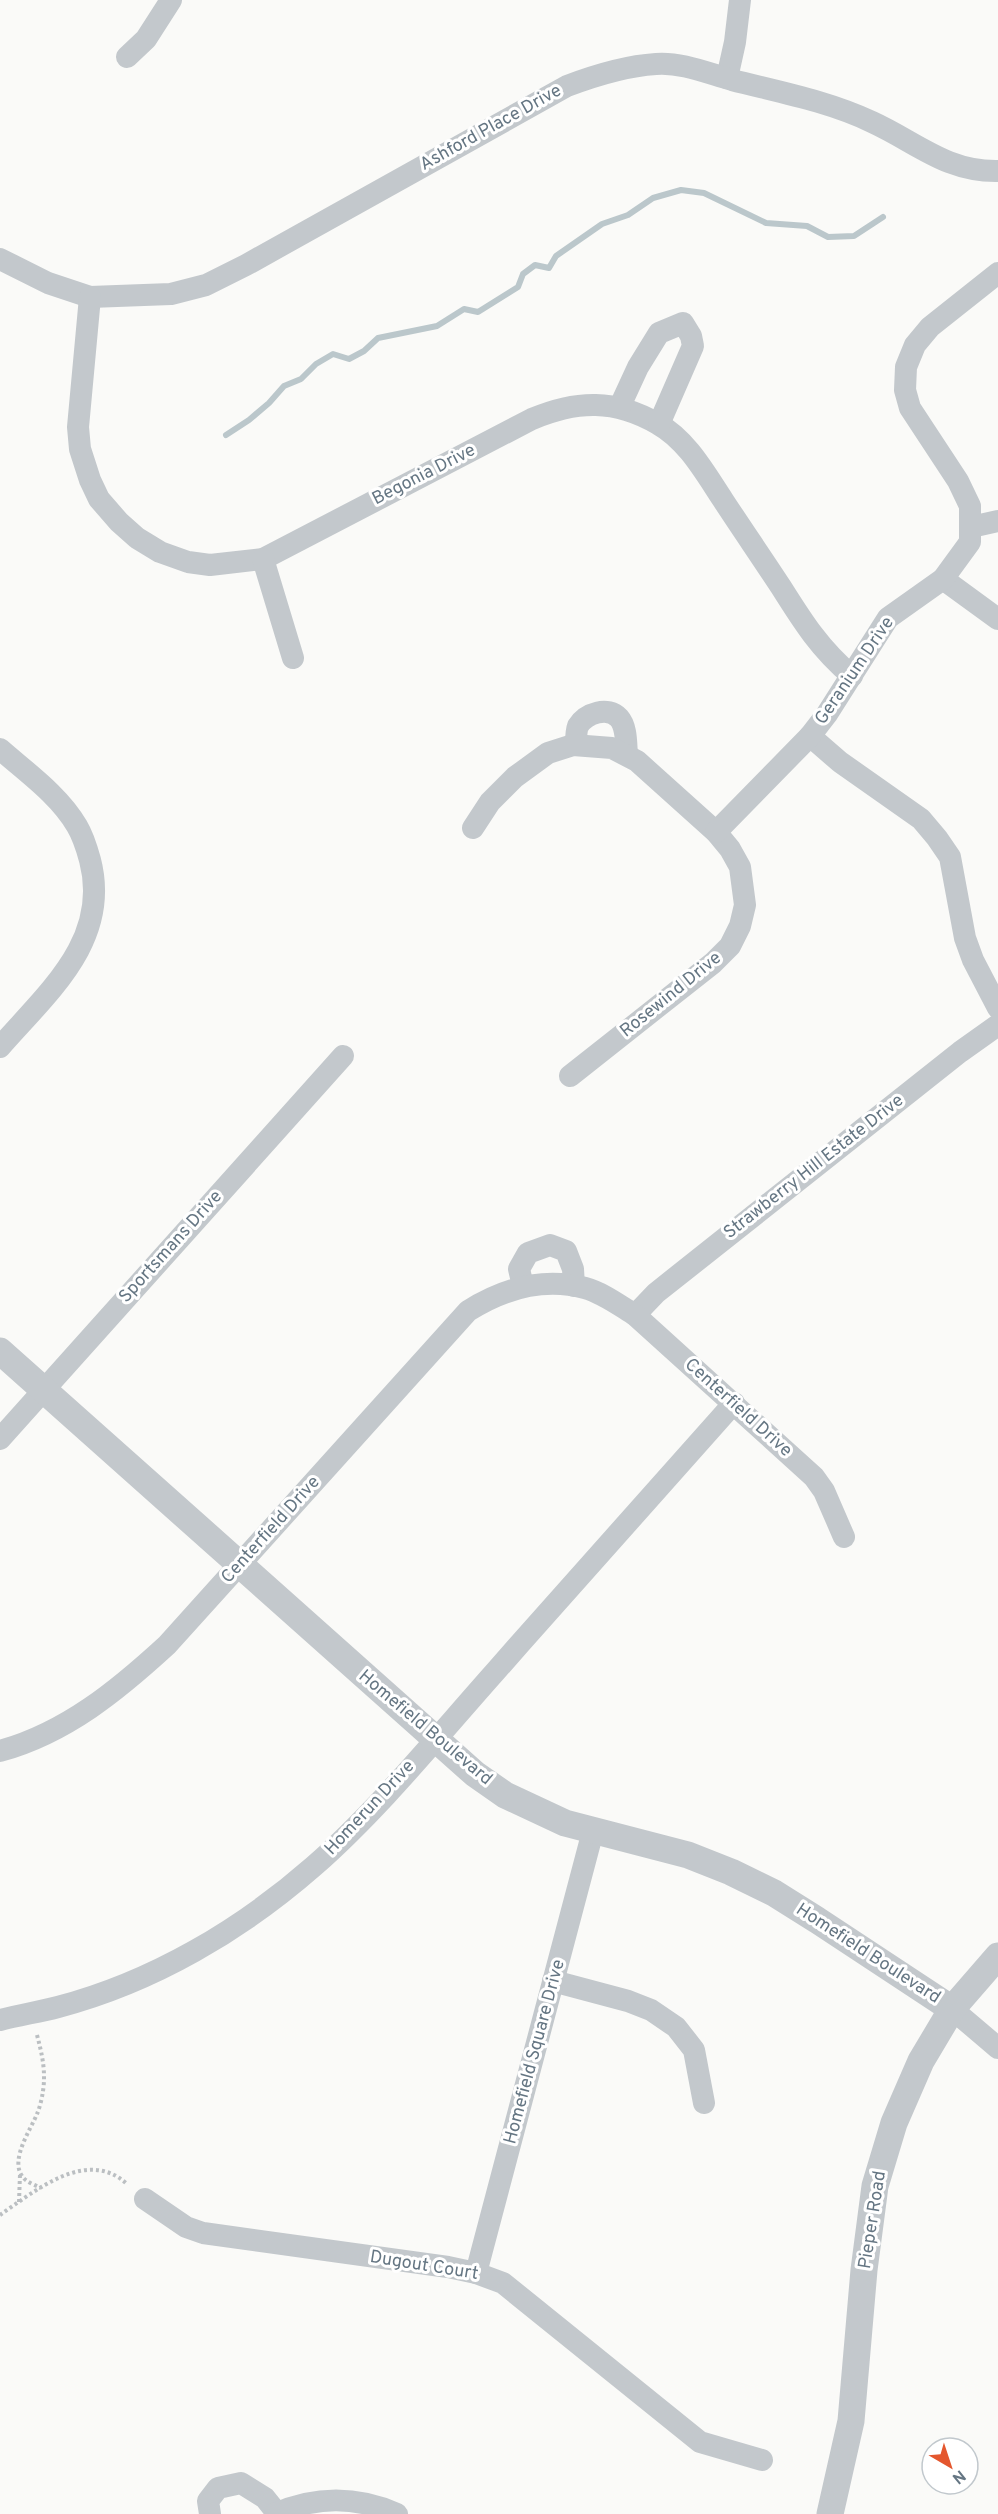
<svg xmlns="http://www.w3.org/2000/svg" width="998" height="2514" viewBox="0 0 998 2514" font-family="Overpass,sans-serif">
  <rect width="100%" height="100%" fill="#fafaf8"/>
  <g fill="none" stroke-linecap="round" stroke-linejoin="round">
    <polyline stroke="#bbc7cb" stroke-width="6" points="226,435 249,420 269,403 284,386 301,379 316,364 333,354 349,359 364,351 378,338 437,326 464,309 478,312 518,287 523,274 535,265 549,268 556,256 602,224 628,215 653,198 681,190 704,193 766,223 807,226 828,237 854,236 883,217"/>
    <g stroke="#bbbfc2" stroke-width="4" stroke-dasharray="3 3" stroke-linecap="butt">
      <path d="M37 2035C42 2054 46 2071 43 2091 42 2098 40 2107 37 2114 31 2129 10 2159 22 2176 26 2182 35 2185 41 2188"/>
      <polyline points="19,2202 20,2174"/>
      <path d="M0 2215C35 2191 87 2147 127 2184"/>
    </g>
    <g stroke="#c3c8cc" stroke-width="22">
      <polyline points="127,57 146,39 171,0"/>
      <polyline points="727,78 735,42 740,0"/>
      <path d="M0 259 48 283 90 297 171 294 206 285 246 265 567 86C596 75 625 66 656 64 681 62 707 73 732 80 779 92 828 101 872 122 916 142 946 172 998 171"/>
      <path d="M90 297 78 427 80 449 90 480 99 499 119 522 137 538 160 552 188 562 210 565 263 559 532 419C577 400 615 399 658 424 687 440 705 473 723 500 742 529 762 558 781 587 803 622 820 649 852 676"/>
      <polyline points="620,406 638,367 659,333 683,323 691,336 693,346 659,424"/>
      <polyline points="971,527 998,521"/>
      <polyline points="263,559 293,658"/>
      <polyline points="943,579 998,619"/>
      <polyline points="810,736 840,762 921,819 937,838 950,857 965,938 973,960 998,1008"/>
      <path d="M576 745C576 739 576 731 578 726 586 713 608 706 619 718 627 727 626 744 627 755"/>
      <path d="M0 749C26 772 59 795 77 826 83 836 87 849 90 860 111 940 48 992 0 1047"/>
      <polyline points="473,828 490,802 515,777 548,753 573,745 612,748 637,761 716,832 730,849 740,867 745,905 740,926 730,946 713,963 570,1076"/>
      <polyline points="716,832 810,736 827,714 888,618 943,579 970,542 970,506 958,481 910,408 905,390 906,367 915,345 930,327 998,273"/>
      <polyline points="523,1286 519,1269 528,1253 550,1245 566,1251 573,1269 574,1286"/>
      <polyline points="635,1315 656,1293 960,1052 998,1025"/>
      <polyline points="0,1439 343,1056"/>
      <path d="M0 1751C66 1733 118 1690 167 1645L468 1311C503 1289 543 1277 585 1288 603 1293 619 1305 635 1315L814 1477 824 1491 844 1537"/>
      <polyline points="553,1981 628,2001 651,2010 676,2027 694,2050 704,2103"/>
      <polyline points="952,2009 998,2048"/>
      <path d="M0 2020C19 2015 39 2012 58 2007 153 1982 241 1930 314 1866 378 1810 438 1736 495 1672 574 1582 654 1493 734 1403"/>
      <polyline points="145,2199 186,2227 203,2233 448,2267 476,2273 503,2283 700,2442 762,2460"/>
      <polyline points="476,2273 593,1831"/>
      <polyline points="210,2514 208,2501 218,2488 241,2483 265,2498 277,2513"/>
      <path d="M275 2514C315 2496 357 2496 397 2514"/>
    </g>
    <g stroke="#c3c8cc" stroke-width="27">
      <polyline points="0,1351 475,1774 505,1795 565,1823 688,1855 731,1872 774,1893 817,1920 952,2009"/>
      <polyline points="830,2514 851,2421 864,2270 875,2186 894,2123 921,2061 952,2009 998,1956"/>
    </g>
  </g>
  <g text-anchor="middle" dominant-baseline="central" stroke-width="6" stroke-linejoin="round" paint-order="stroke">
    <g font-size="18" fill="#657683" stroke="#fff">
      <text transform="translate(491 128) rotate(-29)">Ashford Place Drive</text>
      <text transform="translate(424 475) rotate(-27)">Begonia Drive</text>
      <text transform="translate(855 671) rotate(-56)">Geranium Drive</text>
      <text transform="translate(671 995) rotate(-39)">Rosewind Drive</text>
      <text transform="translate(814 1167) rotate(-38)">Strawberry Hill Estate Drive</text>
      <text transform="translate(171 1247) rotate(-48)">Sportsmans Drive</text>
      <text transform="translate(738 1408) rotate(42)">Centerfield Drive</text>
      <text transform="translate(271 1530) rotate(-48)">Centerfield Drive</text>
      <text transform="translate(425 1728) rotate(40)">Homefield Boulevard</text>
      <text transform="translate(370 1808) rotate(-47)">Homerun Drive</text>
      <text transform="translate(868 1954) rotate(33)">Homefield Boulevard</text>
      <text transform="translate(535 2052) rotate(-75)">Homefield Square Drive</text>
      <text transform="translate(873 2220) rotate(-81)">Pieper Road</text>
      <text transform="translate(424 2266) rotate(9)">Dugout Court</text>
    </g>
  </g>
  <g transform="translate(950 2466) rotate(141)"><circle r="28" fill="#ffffff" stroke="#c1c8cd" stroke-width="1.5"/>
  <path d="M0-4.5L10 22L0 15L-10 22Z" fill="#e4572e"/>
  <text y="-9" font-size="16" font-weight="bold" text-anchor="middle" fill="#657683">N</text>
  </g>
</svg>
